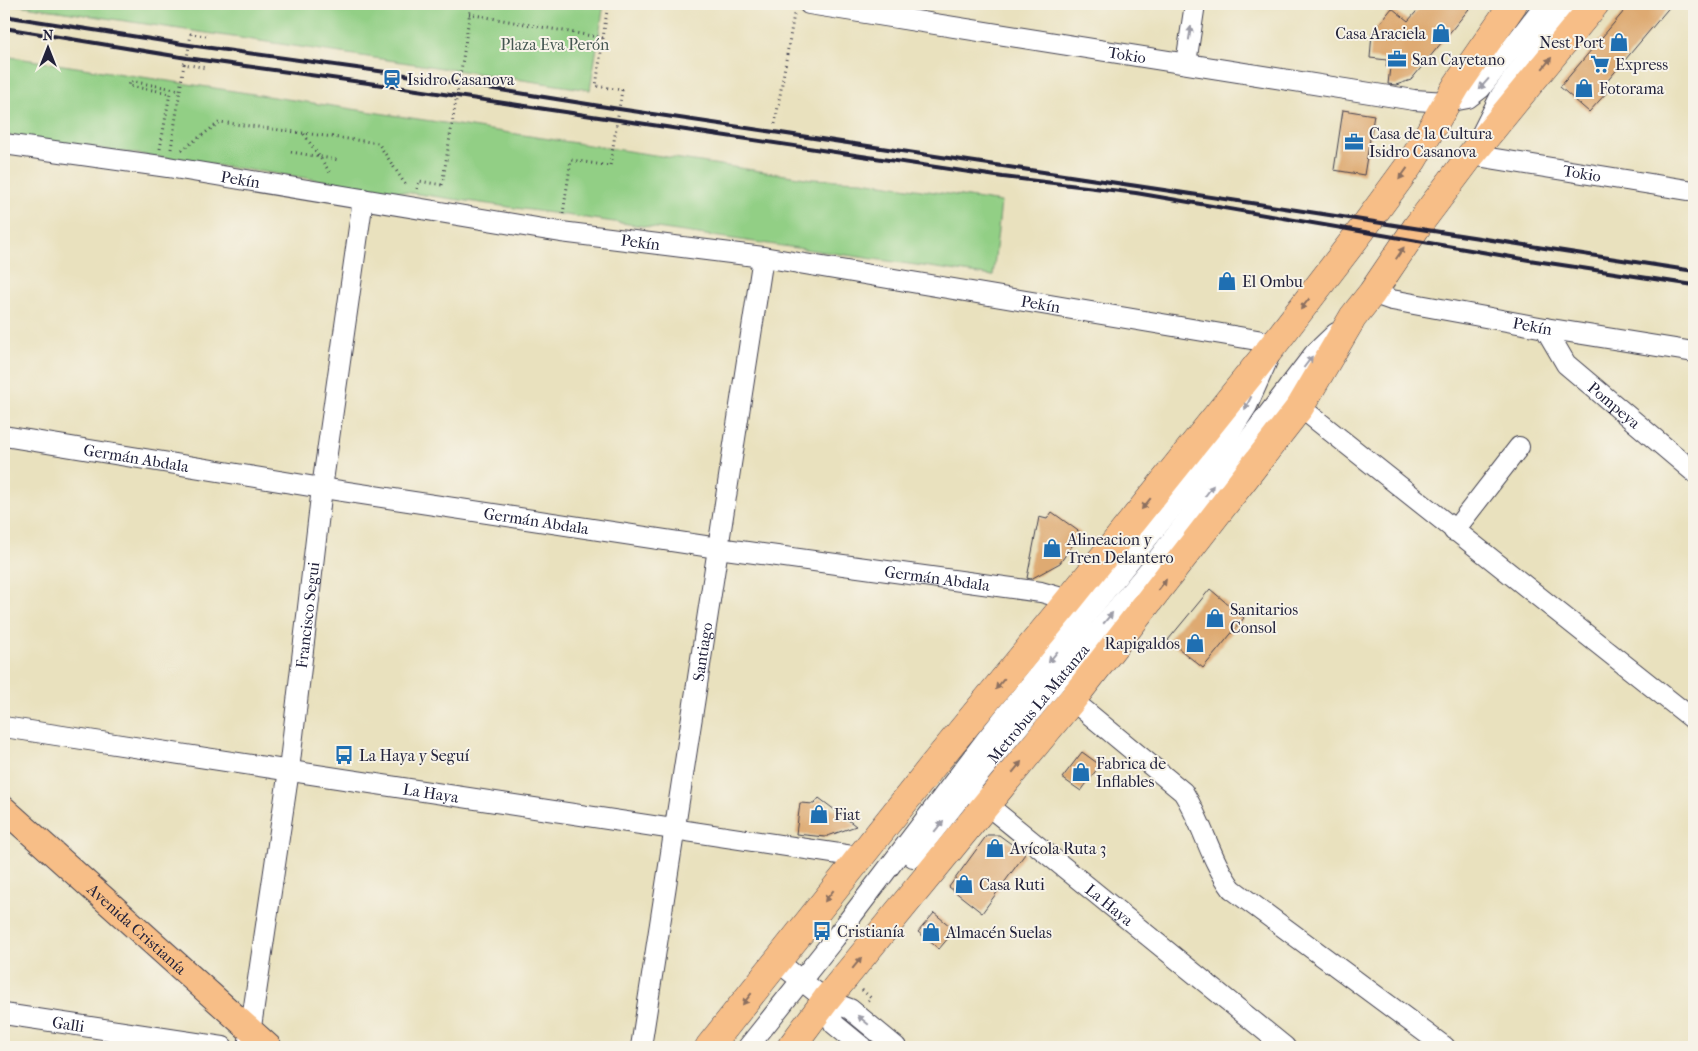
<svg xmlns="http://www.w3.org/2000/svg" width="1698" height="1051" viewBox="0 0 1698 1051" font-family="'IM FELL French Canon',serif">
  <rect width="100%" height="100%" fill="#f7f3e8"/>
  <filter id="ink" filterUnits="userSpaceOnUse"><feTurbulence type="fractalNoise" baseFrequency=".02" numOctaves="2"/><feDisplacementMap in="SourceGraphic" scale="10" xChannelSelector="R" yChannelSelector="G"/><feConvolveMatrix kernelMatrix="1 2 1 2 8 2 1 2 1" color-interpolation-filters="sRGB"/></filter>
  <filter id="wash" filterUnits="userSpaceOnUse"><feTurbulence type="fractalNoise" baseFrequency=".0096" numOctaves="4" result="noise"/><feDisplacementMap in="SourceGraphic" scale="20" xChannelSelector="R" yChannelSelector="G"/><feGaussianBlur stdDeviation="1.12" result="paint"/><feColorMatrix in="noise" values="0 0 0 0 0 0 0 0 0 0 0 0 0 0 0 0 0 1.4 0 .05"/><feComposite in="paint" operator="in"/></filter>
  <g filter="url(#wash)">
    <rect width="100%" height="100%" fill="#e9e1be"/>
    <g fill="#92cf85" stroke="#5a7860">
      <polygon points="11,4 604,4 590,90"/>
      <polygon points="4,56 812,179 862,181 1001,202 993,276 4,135"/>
    </g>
    <g id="blocks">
      <g fill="#deaa72">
        <polygon points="1423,4 1473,4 1411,80 1396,85 1388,84 1390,67 1386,67 1387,60 1370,58 1372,33 1392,8 1408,21"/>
        <polygon points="1630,4 1672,4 1604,85 1609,90 1589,112 1560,87"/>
        <polygon points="1343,110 1374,115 1364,175 1334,170"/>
        <polygon points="1052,512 1081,533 1060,563 1031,579 1027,578 1039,517 1047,519"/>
        <polygon points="1210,589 1244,618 1203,668 1168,640"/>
        <polygon points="1082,752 1100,765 1081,791 1062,778"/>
        <polygon points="819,798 856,826 825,837 796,834 800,803 814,804"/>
        <polygon points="987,835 999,835 1025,854 982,913 949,887"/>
        <polygon points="934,913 955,930 939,949 918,932"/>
      </g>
    </g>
  </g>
  <g filter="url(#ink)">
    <use href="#blocks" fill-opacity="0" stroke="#403f4f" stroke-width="1"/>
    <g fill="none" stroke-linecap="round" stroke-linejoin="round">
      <g stroke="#403f4f" stroke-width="22">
        <g id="minor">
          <path id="s1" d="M809 4 1414 100 1447 102 1468 98 1481 88 1545 4"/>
          <path id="s2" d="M1567 4 1501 95 1471 155 1694 191"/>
          <polyline points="1186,63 1195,4"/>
          <path id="s3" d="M4 144 168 167 561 232 763 257 1275 343 1247 406 1221 447 985 741 835 938 748 1047"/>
          <path id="s4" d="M1372 293 1392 300 1545 328 1694 352"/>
          <path id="s5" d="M1545 328 1566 364 1694 472"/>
          <polyline points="1300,407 1694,720"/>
          <path id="s6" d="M4 436 322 488 718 548 1041 592 1069 600"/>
          <polyline points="1454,531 1519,447"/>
          <path d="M1072 700 1183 792C1203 823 1210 860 1232 889L1445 1047"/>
          <path id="s7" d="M4 727C289 770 574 816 859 857"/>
          <path id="s8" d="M976 796 1285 1047"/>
          <path id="s9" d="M913 857 967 789 1152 566 1314 354 1336 333"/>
          <polyline points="777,961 826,1000 850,1009 896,1047"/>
          <polyline points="826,1000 834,1024 862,1047"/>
          <path id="s10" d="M4 1014 223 1047"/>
          <path id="s11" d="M248 1047 289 770 322 488 363 199"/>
          <path id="s12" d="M641 1047 763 257"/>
        </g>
      </g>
      <g stroke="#403f4f" stroke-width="27">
        <g id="major">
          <path id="s13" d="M4 809 269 1047"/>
        </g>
      </g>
      <g stroke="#403f4f" stroke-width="29">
        <g id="highway">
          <polyline points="709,1047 935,763 1069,600 1275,343 1361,231 1413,160 1457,85 1513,4"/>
          <polyline points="791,1047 826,1000 1072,700 1300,407 1353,317 1372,293 1416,228 1471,155 1595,4"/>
        </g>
      </g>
      <g stroke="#403f4f" stroke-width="3" stroke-dasharray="1 4" stroke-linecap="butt">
        <polyline points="469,14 603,38"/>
        <polyline points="206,36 191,34 187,58 184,64 207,68"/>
        <polyline points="464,52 471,4"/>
        <polyline points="775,124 794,14"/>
        <polyline points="304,134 331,174"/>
        <polyline points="160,149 170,93 129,86 130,81 180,90"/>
        <polyline points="171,149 184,64"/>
        <polyline points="182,150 220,122 378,143 407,187"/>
        <polyline points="291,152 339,160"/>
        <polyline points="417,189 419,181 442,185"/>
        <polyline points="563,214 571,160 610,166 622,90 596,86 608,4"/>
        <polyline points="862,990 871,998 868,1001"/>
      </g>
      <use href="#minor" stroke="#fff" stroke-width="20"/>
      <use href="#major" stroke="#f7be87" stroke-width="25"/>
      <use href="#highway" stroke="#f7be87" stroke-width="28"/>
      <g stroke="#22223b" stroke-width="4">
        <polyline points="4,16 189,45 393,73 619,109 1238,201 1694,271"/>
        <polyline points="4,28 187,58 390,86 1003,177 1136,193 1529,260 1694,285"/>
      </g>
      <polyline stroke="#403f4f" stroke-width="3" stroke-dasharray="1 4" stroke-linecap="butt" points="442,185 464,52"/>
    </g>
    <defs><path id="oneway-solid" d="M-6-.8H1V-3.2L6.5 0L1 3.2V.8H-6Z" transform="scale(1.25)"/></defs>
    <g fill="#9c9ca7">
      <use href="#oneway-solid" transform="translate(1190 33) rotate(-81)"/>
      <use href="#oneway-solid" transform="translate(1484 84) rotate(131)"/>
      <use href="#oneway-solid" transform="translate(1308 362) rotate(-53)"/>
      <use href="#oneway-solid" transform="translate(1248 403) rotate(117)"/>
      <use href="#oneway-solid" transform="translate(1209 491) rotate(-53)"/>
      <use href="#oneway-solid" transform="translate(1108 618) rotate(-50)"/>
      <use href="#oneway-solid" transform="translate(1053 657) rotate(129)"/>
      <use href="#oneway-solid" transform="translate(939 826) rotate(-51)"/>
      <use href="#oneway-solid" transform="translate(863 1020) rotate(-140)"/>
    </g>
    <g fill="#8c7061">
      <use href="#oneway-solid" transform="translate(1547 63) rotate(-51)"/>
      <use href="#oneway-solid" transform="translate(1403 174) rotate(126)"/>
      <use href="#oneway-solid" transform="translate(1400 253) rotate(-56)"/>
      <use href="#oneway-solid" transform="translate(1305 304) rotate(128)"/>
      <use href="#oneway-solid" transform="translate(1146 504) rotate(129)"/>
      <use href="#oneway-solid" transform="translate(1162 585) rotate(-52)"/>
      <use href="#oneway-solid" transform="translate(1000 684) rotate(129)"/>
      <use href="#oneway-solid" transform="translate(1017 767) rotate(-51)"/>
      <use href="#oneway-solid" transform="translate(829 896) rotate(128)"/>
      <use href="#oneway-solid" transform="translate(857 963) rotate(-51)"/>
      <use href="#oneway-solid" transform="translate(747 999) rotate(128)"/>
    </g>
  </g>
  <defs>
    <g id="shop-bare" transform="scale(1.5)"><path d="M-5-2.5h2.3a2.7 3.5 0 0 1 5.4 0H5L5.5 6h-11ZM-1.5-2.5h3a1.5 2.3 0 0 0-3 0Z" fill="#1f6fb2" stroke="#f7f3e8" stroke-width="2.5" paint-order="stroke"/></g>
    <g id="office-bare" transform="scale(1.5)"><path d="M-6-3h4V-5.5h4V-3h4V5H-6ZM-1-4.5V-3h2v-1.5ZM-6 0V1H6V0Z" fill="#1f6fb2" stroke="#f7f3e8" stroke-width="2.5" paint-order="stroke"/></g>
    <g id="supermarket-bare" transform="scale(1.5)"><path d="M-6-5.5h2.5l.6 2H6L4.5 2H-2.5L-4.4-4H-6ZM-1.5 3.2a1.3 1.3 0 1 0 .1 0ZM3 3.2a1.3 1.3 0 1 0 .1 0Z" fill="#1f6fb2" stroke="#f7f3e8" stroke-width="2.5" paint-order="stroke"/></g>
    <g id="station-bare" transform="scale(1.5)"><path d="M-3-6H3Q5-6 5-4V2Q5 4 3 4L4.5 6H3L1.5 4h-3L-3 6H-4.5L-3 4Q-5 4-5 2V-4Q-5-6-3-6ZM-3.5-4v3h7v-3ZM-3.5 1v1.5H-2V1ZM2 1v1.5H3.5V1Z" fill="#1f6fb2" stroke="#f7f3e8" stroke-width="2.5" paint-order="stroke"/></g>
    <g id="bus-bare" transform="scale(1.5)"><path d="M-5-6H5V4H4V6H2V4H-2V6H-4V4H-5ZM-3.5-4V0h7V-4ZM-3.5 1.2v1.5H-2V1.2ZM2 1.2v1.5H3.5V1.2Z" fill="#1f6fb2" stroke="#f7f3e8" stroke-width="2.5" paint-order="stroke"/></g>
  </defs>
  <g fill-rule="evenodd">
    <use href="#shop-bare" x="1441" y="33"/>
    <use href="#shop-bare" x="1619" y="42"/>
    <use href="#office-bare" x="1397" y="59"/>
    <use href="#supermarket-bare" x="1600" y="64"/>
    <use href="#station-bare" x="392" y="79"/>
    <use href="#shop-bare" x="1584" y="88"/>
    <use href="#office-bare" x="1354" y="142"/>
    <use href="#shop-bare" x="1227" y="281"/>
    <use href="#shop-bare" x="1052" y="548"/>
    <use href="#shop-bare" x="1215" y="618"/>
    <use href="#shop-bare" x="1195" y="643"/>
    <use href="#bus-bare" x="344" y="755"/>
    <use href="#shop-bare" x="1081" y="772"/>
    <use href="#shop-bare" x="819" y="814"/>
    <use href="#shop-bare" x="995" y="848"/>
    <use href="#shop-bare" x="964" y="884"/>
    <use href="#bus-bare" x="822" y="931"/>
    <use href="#shop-bare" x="931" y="932"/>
  </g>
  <g text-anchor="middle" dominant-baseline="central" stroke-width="4" stroke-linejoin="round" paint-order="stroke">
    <g font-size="16" fill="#22223b" stroke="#f7f3e8" text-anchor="start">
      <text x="1426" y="33" text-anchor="end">Casa Araciela</text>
      <text x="1604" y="42" text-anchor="end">Nest Port</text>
      <text x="1412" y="59">San Cayetano</text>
      <text x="1615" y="64">Express</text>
      <text x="407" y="79">Isidro Casanova</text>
      <text x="1599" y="88">Fotorama</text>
      <text x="1369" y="133">Casa de la Cultura<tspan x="1369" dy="18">Isidro Casanova</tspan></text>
      <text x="1242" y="281">El Ombu</text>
      <text x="1067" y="539">Alineacion y<tspan x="1067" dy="18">Tren Delantero</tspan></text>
      <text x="1230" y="609">Sanitarios<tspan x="1230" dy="18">Consol</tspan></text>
      <text x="1180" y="643" text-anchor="end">Rapigaldos</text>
      <text x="359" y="755">La Haya y Seguí</text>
      <text x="1096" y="763">Fabrica de<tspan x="1096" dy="18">Inflables</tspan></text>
      <text x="834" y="814">Fiat</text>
      <text x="1010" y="848">Avícola Ruta 3</text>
      <text x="979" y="884">Casa Ruti</text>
      <text x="837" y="931">Cristianía</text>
      <text x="946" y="932">Almacén Suelas</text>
    </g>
    <g font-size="16" fill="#445651" stroke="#f7f3e8">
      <text x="555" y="44">Plaza Eva Perón</text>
    </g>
    <g font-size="16" fill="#22223b" stroke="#f7f3e8">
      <text stroke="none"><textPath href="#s1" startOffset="322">Tokio</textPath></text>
      <text stroke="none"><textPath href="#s2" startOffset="292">Tokio</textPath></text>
      <text stroke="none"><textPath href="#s3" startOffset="239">Pekín</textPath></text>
      <text stroke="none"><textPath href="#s3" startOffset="644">Pekín</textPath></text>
      <text stroke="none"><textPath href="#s3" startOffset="1049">Pekín</textPath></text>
      <text stroke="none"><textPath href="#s4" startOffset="164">Pekín</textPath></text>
      <text stroke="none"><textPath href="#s5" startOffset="105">Pompeya</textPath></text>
      <text stroke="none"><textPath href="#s6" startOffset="134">Germán Abdala</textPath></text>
      <text stroke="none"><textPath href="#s6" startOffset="539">Germán Abdala</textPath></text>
      <text stroke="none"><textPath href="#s6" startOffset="944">Germán Abdala</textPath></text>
      <text stroke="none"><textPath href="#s11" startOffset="436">Francisco Segui</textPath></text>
      <text stroke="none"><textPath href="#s12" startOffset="400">Santiago</textPath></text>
      <text stroke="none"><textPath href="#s9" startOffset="198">Metrobus La Matanza</textPath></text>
      <text stroke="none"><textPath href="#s7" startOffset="432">La Haya</textPath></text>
      <text stroke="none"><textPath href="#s8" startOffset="172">La Haya</textPath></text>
      <text stroke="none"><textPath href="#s13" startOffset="179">Avenida Cristianía</textPath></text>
      <text stroke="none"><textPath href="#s10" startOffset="65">Galli</textPath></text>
    </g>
  </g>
  <rect width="1698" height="1051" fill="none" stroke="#f7f3e8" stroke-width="20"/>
  <g transform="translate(48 48)" stroke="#f7f3e8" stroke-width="4" paint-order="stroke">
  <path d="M0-4L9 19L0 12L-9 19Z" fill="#22223b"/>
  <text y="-8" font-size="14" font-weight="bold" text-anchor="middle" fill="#22223b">N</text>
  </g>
</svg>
